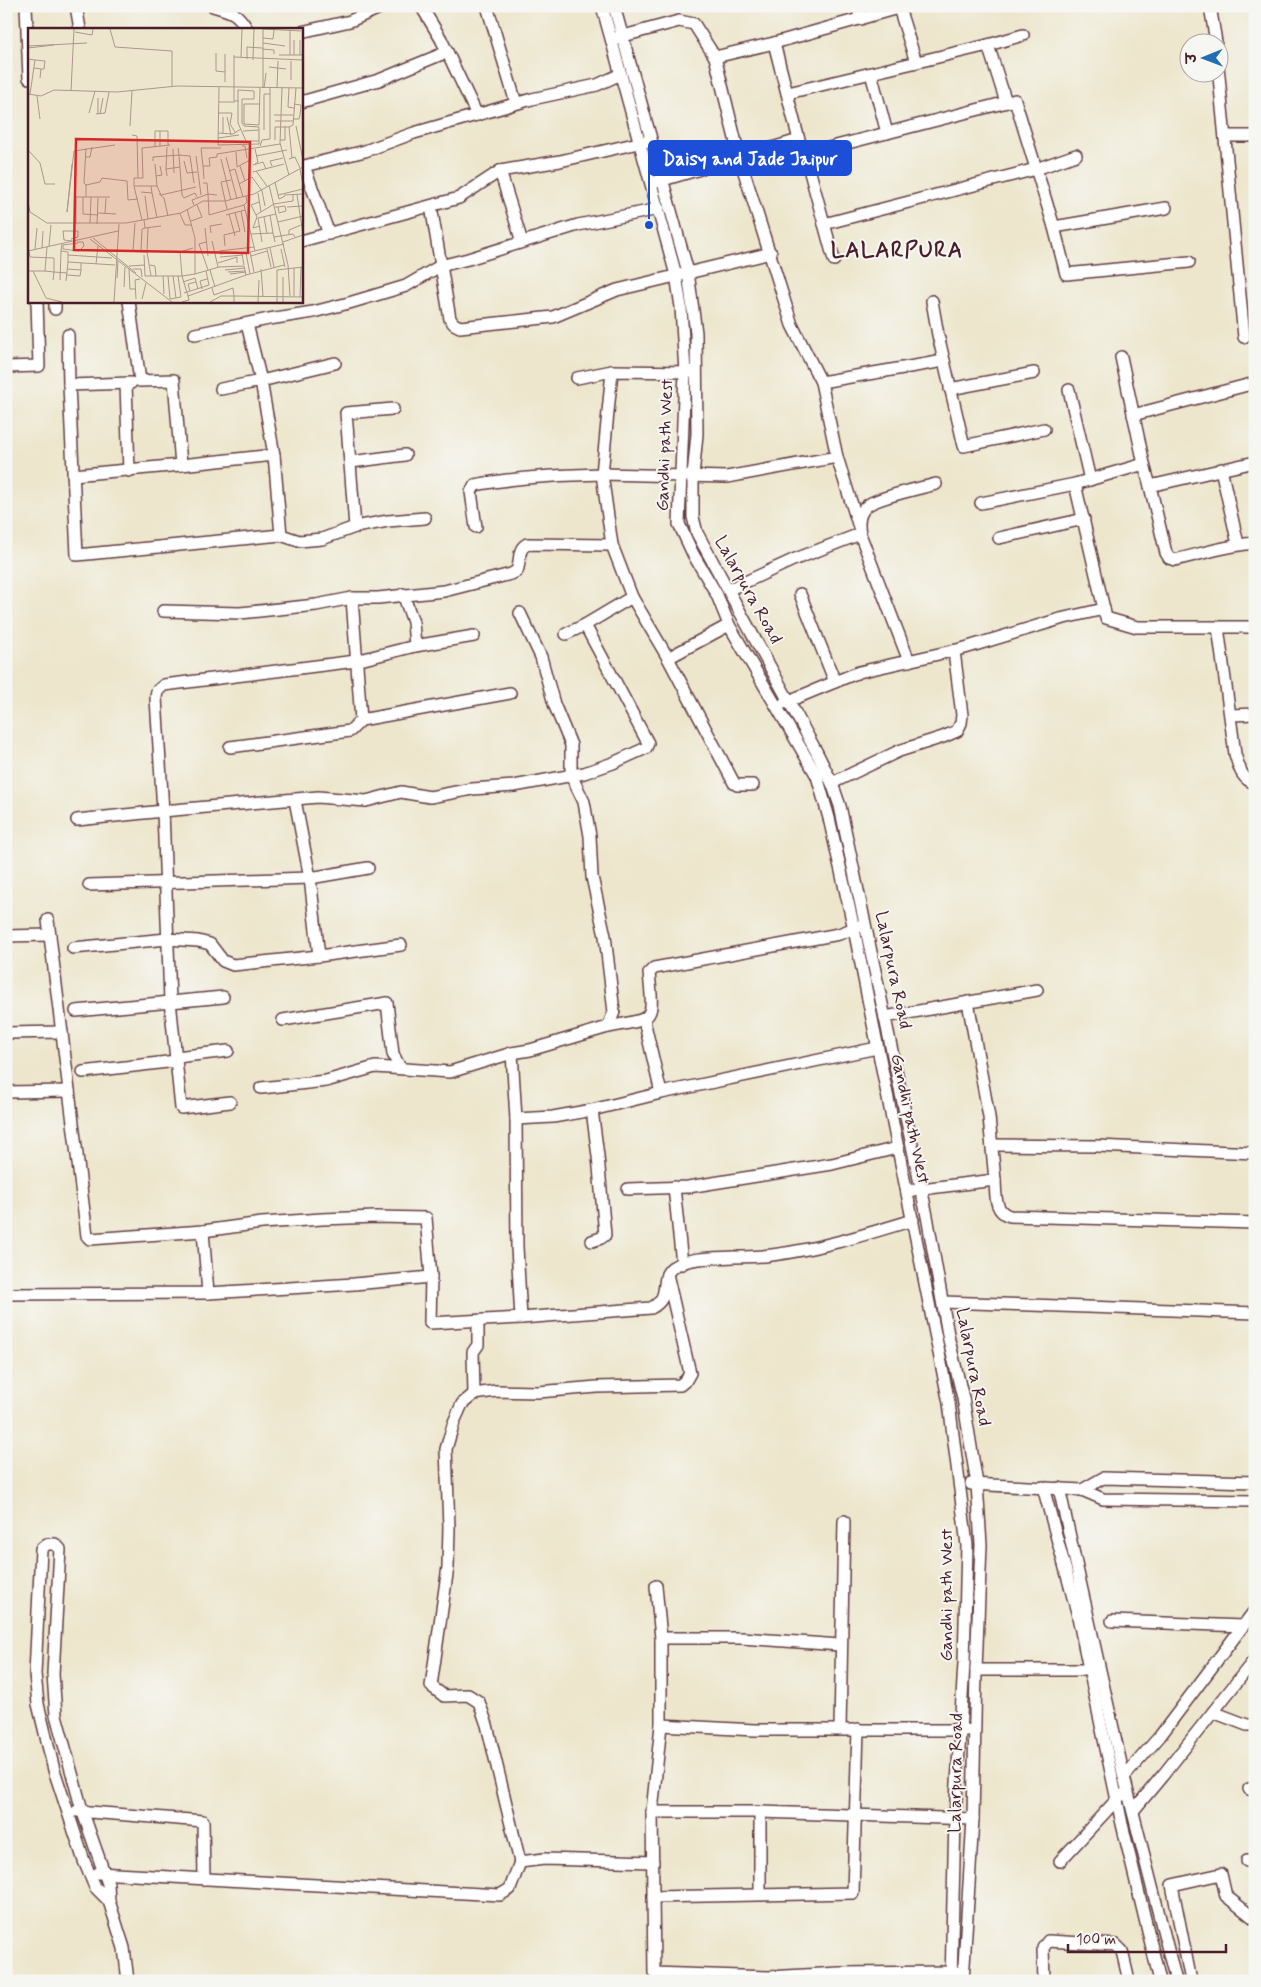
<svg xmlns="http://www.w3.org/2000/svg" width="1261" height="1987" viewBox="0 0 1261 1987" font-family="Mynerve,'Playpen Sans Deva',sans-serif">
  <rect width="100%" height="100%" fill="#f6f6f2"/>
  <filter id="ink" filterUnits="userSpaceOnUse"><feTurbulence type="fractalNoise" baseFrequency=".02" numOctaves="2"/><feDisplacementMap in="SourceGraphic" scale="10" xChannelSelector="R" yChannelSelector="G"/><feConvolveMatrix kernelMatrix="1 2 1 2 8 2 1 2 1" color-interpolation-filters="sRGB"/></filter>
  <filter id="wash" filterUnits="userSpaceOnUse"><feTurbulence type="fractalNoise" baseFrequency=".0096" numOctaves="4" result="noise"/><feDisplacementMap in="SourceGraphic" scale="20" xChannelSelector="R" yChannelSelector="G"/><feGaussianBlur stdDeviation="1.12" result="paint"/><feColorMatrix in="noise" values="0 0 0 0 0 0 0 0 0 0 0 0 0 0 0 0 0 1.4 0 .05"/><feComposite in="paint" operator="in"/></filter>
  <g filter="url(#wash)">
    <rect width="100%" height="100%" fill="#ede6cc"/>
  </g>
  <g filter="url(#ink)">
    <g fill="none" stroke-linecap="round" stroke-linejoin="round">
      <g stroke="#623d43" stroke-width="14">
        <g id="minor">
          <polyline points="26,6 29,78"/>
          <polyline points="76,6 80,29"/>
          <path d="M213 6C231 11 237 12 247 29"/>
          <polyline points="421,6 441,39 477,115"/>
          <polyline points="487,6 516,103"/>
          <polyline points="602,6 676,275 681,307 685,372 679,524 693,554 717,595 729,625 817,776 829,818 854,929 949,1403 967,1545 964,1663 955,1818 951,1981"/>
          <polyline points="614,6 688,272 696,333 697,434 693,476 693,517 697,533 816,751 832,783 840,806 927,1216 949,1340 963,1398 977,1484 981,1545 976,1670 973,1819 963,1981"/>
          <polyline points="857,6 861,19"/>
          <polyline points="1210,6 1216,42"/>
          <polyline points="899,8 916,62"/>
          <polyline points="301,32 350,21 384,6"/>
          <polyline points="616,38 679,21 694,24 715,57 740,159 792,325 821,382 837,457 727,477 602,474 612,545 632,597 668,658 729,625"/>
          <polyline points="774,43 799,140 805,154 834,260"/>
          <polyline points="988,45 1006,102"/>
          <polyline points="715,57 774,43 905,6"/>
          <polyline points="1218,66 1244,337"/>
          <polyline points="871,73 887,133"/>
          <polyline points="788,93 988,45 1023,35"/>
          <polyline points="301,102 379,80 447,52"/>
          <polyline points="1225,136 1255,136"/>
          <polyline points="805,154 1015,100 1054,227 1066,274 1189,262"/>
          <polyline points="500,171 522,242"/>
          <polyline points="656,182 799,140"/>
          <polyline points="431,206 450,319 454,324 460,327 553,317 617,290 771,253"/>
          <polyline points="824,224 1036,169 1076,155"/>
          <polyline points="1054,227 1166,208"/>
          <polyline points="329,234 304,166 365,151 414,133 532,99 597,85 621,74"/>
          <polyline points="301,241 459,198 500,171 560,161 647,141"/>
          <polyline points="55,301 55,309"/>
          <polyline points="129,301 140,381 174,380 181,465 274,455 281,535 299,541 322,539 355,527 388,521 425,518"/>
          <polyline points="932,301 938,335 964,446 1044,429"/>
          <polyline points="247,324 261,381 274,455"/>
          <polyline points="195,334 269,319 313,312 349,303 406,286 440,266 468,259 578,225 659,209"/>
          <polyline points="68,335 69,385 77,555 281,535"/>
          <polyline points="1121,357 1144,464"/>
          <polyline points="6,367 39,366 37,301"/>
          <polyline points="577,378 612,371 692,372"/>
          <polyline points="821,382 944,361"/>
          <polyline points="126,384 129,471"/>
          <polyline points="69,385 131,383"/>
          <polyline points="221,389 261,381 335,363"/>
          <polyline points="950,389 1034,373"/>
          <polyline points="1069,390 1090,480"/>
          <polyline points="1133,415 1255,383"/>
          <polyline points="837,457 858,524"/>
          <polyline points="351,462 405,455"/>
          <polyline points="1221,469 1238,544"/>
          <polyline points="73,475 181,465"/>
          <polyline points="1075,484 1104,609"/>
          <path d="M1150 486 1166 553 1169 558 1175 560C1201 554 1228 545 1255 543"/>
          <polyline points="981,503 1075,484 1144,464 1150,486 1255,462"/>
          <polyline points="355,527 346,413 393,409"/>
          <path d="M476 527 471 492 475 485C518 477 559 475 602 474L612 371"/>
          <path d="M860 534C858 524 858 512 868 505 879 497 921 488 936 484"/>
          <polyline points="999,538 1084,519"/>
          <polyline points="728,590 793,560 860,534 909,661"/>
          <polyline points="403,594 413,622 415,646"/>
          <polyline points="800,594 835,682"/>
          <path d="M163 611 240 613 316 605 352 598H378L444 591 511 574 517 571C521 561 517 549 527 544L612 545"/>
          <path d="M1218 627 1235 754C1239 766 1241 780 1255 783"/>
          <polyline points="566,634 585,625"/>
          <polyline points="668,658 734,783 737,785 753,785"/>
          <polyline points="784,703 859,672 965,648 1060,619 1104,609 1106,618 1137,627 1255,627"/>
          <polyline points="1231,715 1255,714"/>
          <polyline points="361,720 510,693"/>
          <polyline points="230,747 350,731 361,720 352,598"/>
          <polyline points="832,783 899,751 943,737 957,731 961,723 962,715 954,651"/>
          <polyline points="295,800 310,878 319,956 401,945"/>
          <polyline points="77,820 163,811 156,698 157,691 164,685 356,661 415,646 474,636"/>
          <polyline points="89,885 310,878 368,868"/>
          <polyline points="48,920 87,1236 90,1239 203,1231 262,1223 322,1219 376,1217 426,1218 431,1277 430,1323 521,1318 517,1247 516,1119 512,1053 530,1050 608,1027 614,1012 605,936 592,877 590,836 584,802 571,775 571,745 554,704 541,657 520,613"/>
          <polyline points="6,936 50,935"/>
          <polyline points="73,948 167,939 198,941 210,944 223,961 233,965 319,956"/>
          <polyline points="76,1011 223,997"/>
          <polyline points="885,1017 1037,990"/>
          <polyline points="283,1020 387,1003 393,1054 400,1068"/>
          <polyline points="644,1020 661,1093"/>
          <path d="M608 1027C655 1018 654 1022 649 973L654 968 839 934 860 926"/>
          <polyline points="6,1033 62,1032"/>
          <polyline points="176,1057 228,1051"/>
          <polyline points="83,1072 176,1061"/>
          <polyline points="261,1088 326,1081 375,1067 450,1072 512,1053"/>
          <polyline points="6,1092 69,1091"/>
          <polyline points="230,1102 181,1108 170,1001 163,811 318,797 366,801 401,792 430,797 472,789 514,786 584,773 613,763 646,748 648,743 585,625 632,597"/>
          <polyline points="592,1110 661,1093 877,1048"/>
          <polyline points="516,1119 553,1117 592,1110 598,1156 605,1235 601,1238 592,1241"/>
          <polyline points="992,1145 1097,1146 1255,1153"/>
          <path d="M995 1180C996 1195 994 1212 1010 1216L1255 1223"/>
          <polyline points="674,1187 682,1264"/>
          <polyline points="628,1189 688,1187 832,1164 897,1148"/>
          <polyline points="913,1190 995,1180 989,1117 968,1002"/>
          <polyline points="203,1231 208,1293"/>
          <polyline points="6,1294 208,1293 354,1284 431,1277"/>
          <polyline points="943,1302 1255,1313"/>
          <path d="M521 1318 651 1308C673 1297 658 1278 673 1267 688 1257 716 1258 733 1257 746 1257 759 1257 772 1255 820 1249 867 1234 913 1220"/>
          <polyline points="474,1394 473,1352 478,1345 478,1321"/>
          <polyline points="971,1484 1082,1490 1103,1499 1255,1501"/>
          <polyline points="1043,1487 1077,1612 1122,1824 1160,1981"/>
          <polyline points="1059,1488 1124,1777 1176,1981"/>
          <polyline points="1082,1490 1103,1478 1255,1482"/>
          <polyline points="656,1586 661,1638 661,1725 652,1812 654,1973 768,1977 840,1973 957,1972"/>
          <polyline points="1112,1621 1243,1626"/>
          <polyline points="661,1638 741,1638 840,1645"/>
          <polyline points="976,1670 1094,1670"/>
          <polyline points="1213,1712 1247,1725 1255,1725"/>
          <polyline points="661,1725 755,1730 967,1730"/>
          <polyline points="840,1729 844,1521"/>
          <polyline points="1124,1777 1160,1736 1255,1610"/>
          <polyline points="1249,1789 1255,1790"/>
          <polyline points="77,1811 203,1821 204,1879"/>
          <polyline points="1133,1811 1163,1775 1255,1659"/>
          <polyline points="652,1812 760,1812 973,1819"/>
          <polyline points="1060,1861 1121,1795"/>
          <polyline points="1247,1861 1255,1861"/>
          <polyline points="653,1862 544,1859 520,1862 487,1725 479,1702 468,1695 444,1696 431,1686 448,1567 449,1527 446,1449 454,1422 462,1404 474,1394 496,1391 538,1392 597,1387 680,1385 686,1380 690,1373 667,1274"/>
          <polyline points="98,1873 500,1895 510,1889 520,1862"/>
          <polyline points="760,1894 760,1812"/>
          <polyline points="653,1897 853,1893 858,1729"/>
          <polyline points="109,1901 95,1887 84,1861 54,1770 38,1704 35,1674 41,1549 47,1544 55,1544 60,1549 53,1674 56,1715 82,1810 108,1884 109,1901 124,1948 128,1981"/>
          <polyline points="1044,1981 1043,1948 1048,1941 1116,1945 1122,1951 1129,1981"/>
          <polyline points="1191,1981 1172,1885 1221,1874 1226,1896 1255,1919"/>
        </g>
      </g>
      <use href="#minor" stroke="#fff" stroke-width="11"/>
    </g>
  </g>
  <g text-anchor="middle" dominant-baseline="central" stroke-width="4" stroke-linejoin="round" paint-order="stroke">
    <g font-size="18" fill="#4a1f2b" stroke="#f6f6f2">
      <text transform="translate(665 445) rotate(-88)">Gandhi path West</text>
      <text transform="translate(748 590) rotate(61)">Lalarpura Road</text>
      <text transform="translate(893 970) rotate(78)">Lalarpura Road</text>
      <text transform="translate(910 1119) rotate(78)">Gandhi path West</text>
      <text transform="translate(973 1367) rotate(79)">Lalarpura Road</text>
      <text transform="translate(947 1595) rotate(-90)">Gandhi path West</text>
      <text transform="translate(956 1773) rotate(-89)">Lalarpura Road</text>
    </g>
    <g font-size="22" font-weight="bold" letter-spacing="1" fill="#4a1f2b" stroke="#f6f6f2">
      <text x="897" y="251">LALARPURA</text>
    </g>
  </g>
  <g transform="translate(28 28)">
    <rect width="275" height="275" fill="#ede6cc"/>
    <path fill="none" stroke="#ac968c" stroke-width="1" d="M82 1 87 19 144 23V58M235 1 273 3M262 3V27M47 4 64 7 65 1M235 10 245 11 246 2M266 12V27M272 12V27M235 15 257 18M0 18 59 15M0 20 26 17M234 21 246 22V26M188 25V43L197 44M206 27V73H211M251 27H275M206 29 275 32M213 29 214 1M0 31 7 32 2 66M219 31V19L234 20M7 32 17 33 16 41H13M225 32 226 1M241 39 258 41M6 40 13 41 12 50M263 52V33M197 54V26M191 59 190 117 231 116V102L215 103M235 60V1M236 60 238 45M249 60 250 33M254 60 252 115 261 147M261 60 260 79 266 80M43 63 46 1M0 66 13 68 26 62 89 64 149 58 275 60M9 68 12 91M70 70V86M191 74H207M231 76H216V96L231 97 232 60M61 85 67 63M191 85H204L202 96 207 104M68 86 77 85 81 64M72 86 75 70M246 87H265M199 89 203 107M265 91H271L272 87 273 77 266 76M247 93H265M102 98 104 63M268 98 275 132M236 102V66H242M190 105 205 106 213 101M195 105V89M104 107 109 108 110 150M190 110 211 107M247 112V99H261M252 112H257V98M190 113H231M218 113 210 95V62L226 63V71H214V95L216 98 231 99V102M142 117 114 120 115 150H106V158H129L133 167 168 159M132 118V103H140V117M214 118H217L219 130M232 118 234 112 242 111V60M127 119V103H132M58 120 56 155 58 157M150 120 151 127 162 128 166 155M145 121 146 145M227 121 230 134 227 136M0 122 12 135 17 156H27M208 124 209 139 222 132M168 128 173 167M228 128 259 122M57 129H62L64 119M198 129 209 171M264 130 267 129 272 140M193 131 203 172M261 131 264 130 261 99 265 97 268 60M125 133V129L151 127 154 167 156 170 167 165 169 169M156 133 159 145 169 144M44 136 39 184 46 123 87 117M127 136 129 158M225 137 235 134 238 141M175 138 173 120H193M212 138 217 153M244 138 242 133 255 130M138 141 139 119M272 141 275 157M201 143 207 141 215 169M228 143 239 158M225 144 256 136M128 148 134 147 132 138M139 148 138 141 152 139M176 151 175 138H182L181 130 189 129V126L252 116M247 154 251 171 257 168M175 155H179L180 166 189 167M211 156 224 149 234 163 237 178M241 157 260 237 262 268M106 158 114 192M113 164 124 165 123 158M124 165 129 190M230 165 233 184M131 166 136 170 140 188M250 167 275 161M256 167 275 166M269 167 275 206M117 168 120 191M218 168 219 174 216 177 227 223M55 169V186L70 187M58 169V157L72 154 74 150 99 153 100 172 110 171M0 174 2 184 19 195H98L153 185 175 173H197L226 166 275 139M231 174 223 177 229 189 225 200 232 198M166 177 164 172 180 166 181 187 216 177M247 179H250L251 184V185L258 183 257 178 250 179M259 179 275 178M199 181 193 154 203 152M213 183 217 204M70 185 88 186M77 185 78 170M152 186 157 197H163M201 186 207 208M198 187 217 182M228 187 246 176 265 173V167M242 187 245 205M236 189 239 206M230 190 234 214M230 190 248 186M116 192 117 200 133 198M163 193 174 189 169 177M250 194 275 188M62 195 63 169M48 196V169H82M69 196 70 170M177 200 180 228M183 205 182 198 194 196M223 206 245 205 247 214M261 207V202L273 197M246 209 265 206 267 209M65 210 108 245M43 211 50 209V203H35L36 212 44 213M62 211 144 274M184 213 190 239M49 214H55L56 218 51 223 35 221V217L50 215M178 214 171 216 180 242M255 214 275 207M34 216 33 223 40 224V227L84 230M21 218 23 197M197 218 196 207 212 203 207 185M14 220 15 203M165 220 152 224 154 248 167 246M242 220 246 239M7 221 9 200M239 221 243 239M253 221 257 239M0 223 90 203M1 223 2 229 26 230V244L17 243M90 223 119 224 123 248H154L160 268M105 223 107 195M113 223 114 201 117 200M191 223 226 219M119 224 120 200M222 224 226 244M218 225 222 246M192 226 208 224M40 227V234L87 237M116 227 117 248H123M223 228 239 223M192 229 215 227M190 235 209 229V235M68 236 70 218M122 237 127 238 128 248M216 237 214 226 256 216M101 238 117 237M39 241 53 242V235M101 241 102 261H108M105 241H113L114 249M233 241 235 268M182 242 187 259M197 242 217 240M0 243H17L19 219M5 243 18 270 34 274M200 244 217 243M202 246 218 244M39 247 52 248 53 242M218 247 256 237M135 248 136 266M140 248 142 271 153 269 150 248M145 248 148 270M255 249V274M89 250 90 233M25 252 26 244 39 245M32 252 33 223M38 253 40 234M155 254 167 250 170 261M96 259 97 239M184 260 186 267 205 260 206 268 275 269M174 261 172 253 179 251M162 263 160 256 168 254M156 265 181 257 178 243M266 268V240M272 269 273 239M108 271 107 252 112 251M114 271 118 255M86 274 91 196M154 274 161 272 160 268 218 247 216 238 191 239 167 246V210L159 181M182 274 193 268H206V274M230 274 231 252M249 274V242L275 239"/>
    <path fill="#d62828" fill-opacity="0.15" stroke="#d62828" stroke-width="2.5" d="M48 111 222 114 220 225 46 222Z"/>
    <rect width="275" height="275" fill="none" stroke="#4a1f2b" stroke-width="2.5"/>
  </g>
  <path fill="none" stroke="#1d4ed8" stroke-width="2" d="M649 225L649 158"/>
  <circle fill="#1d4ed8" stroke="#f6f6f2" stroke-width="2" cx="649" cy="225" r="5"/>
  <rect fill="#1d4ed8" stroke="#1d4ed8" stroke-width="2" x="649" y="141" width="202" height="34" rx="5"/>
  <g font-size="19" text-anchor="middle" font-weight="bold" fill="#fff">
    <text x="750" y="165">Daisy and Jade Jaipur</text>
  </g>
  <rect width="1261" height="1987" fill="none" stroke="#f6f6f2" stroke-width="25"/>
  <g transform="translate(1204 58) rotate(269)"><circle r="24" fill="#f6f6f2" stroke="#b1a0a2"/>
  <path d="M0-4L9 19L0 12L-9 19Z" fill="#1f6fb2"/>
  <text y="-8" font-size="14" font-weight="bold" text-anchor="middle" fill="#4a1f2b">उ</text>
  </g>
  <path d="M1068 1944v8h158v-8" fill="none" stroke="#4a1f2b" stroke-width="2.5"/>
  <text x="1076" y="1944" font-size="15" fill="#4a1f2b" stroke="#f6f6f2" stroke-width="4" paint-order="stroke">100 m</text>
</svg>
